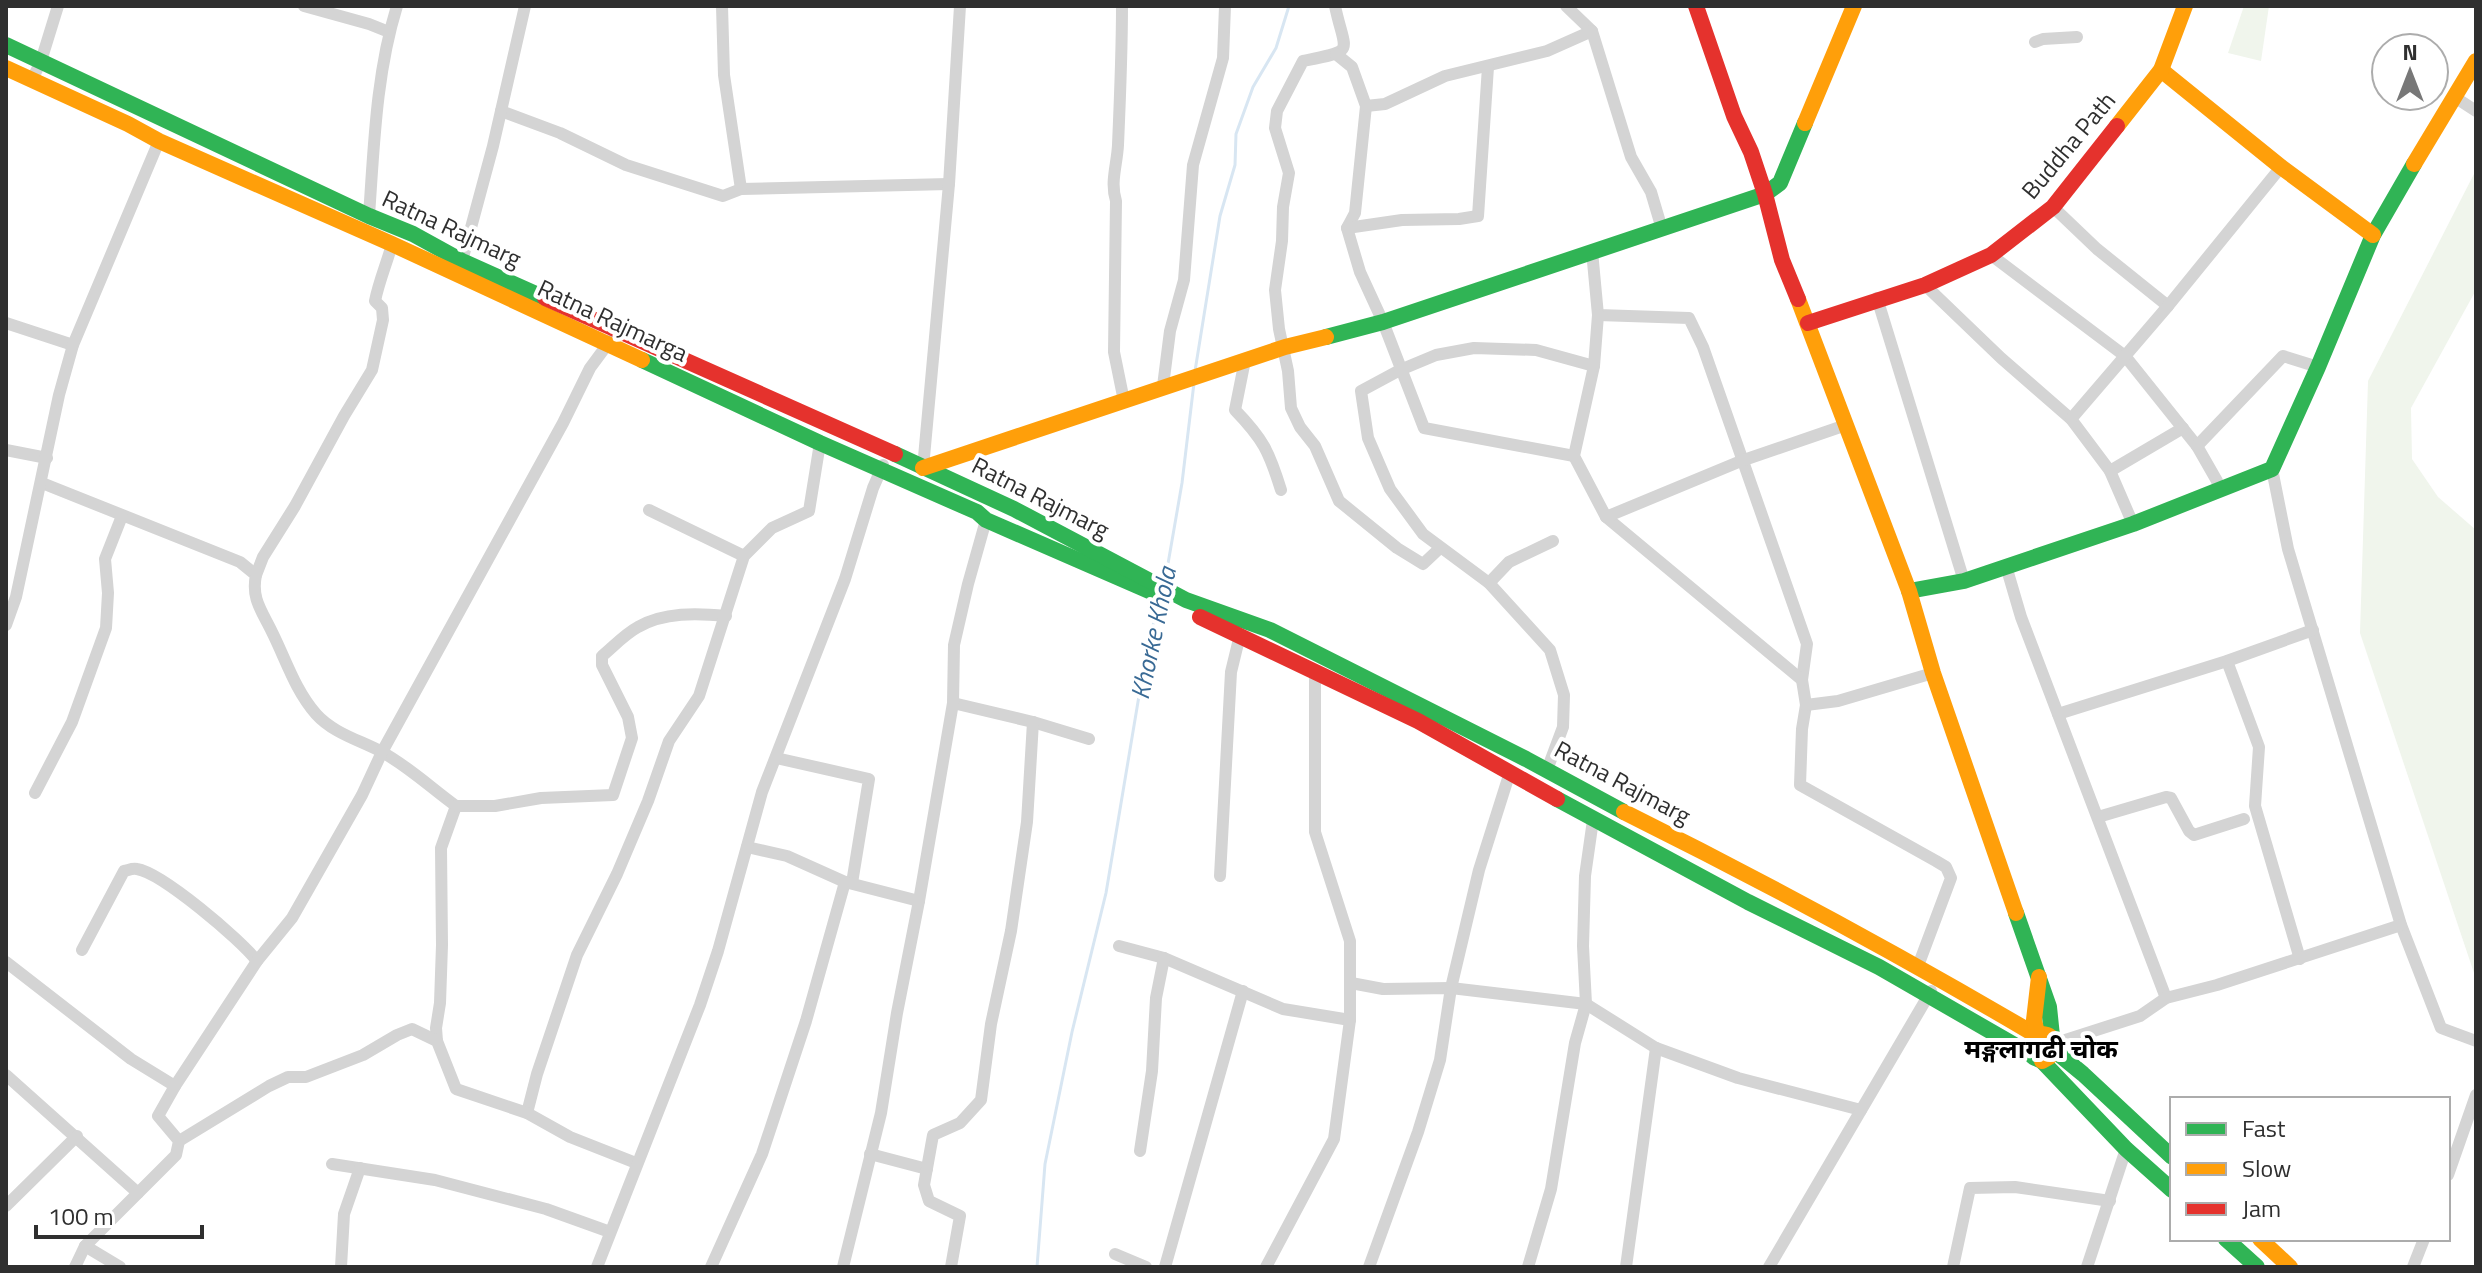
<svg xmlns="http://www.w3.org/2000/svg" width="2482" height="1273" viewBox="0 0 2482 1273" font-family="'Titillium Web','Noto Sans Devanagari',sans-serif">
  <rect width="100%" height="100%" fill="#fff"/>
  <g fill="#f0f5ec">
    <polygon points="2244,6 2269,6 2261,61 2228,53"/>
    <polygon points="2476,170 2476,290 2411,408 2412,459 2438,497 2476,530 2476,979 2360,633 2368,381"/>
  </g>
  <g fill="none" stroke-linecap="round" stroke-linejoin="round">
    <g stroke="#d8e6f2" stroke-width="3">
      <polyline points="1195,371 1220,216 1235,165 1236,134 1253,87 1276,48 1289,6"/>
      <polyline points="1165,581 1182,483 1194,383"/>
      <polyline points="1037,1267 1045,1164 1072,1032 1106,893 1147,648 1161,596"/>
    </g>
    <g stroke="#d4d4d4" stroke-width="12">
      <polyline points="304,6 369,24 389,32"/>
      <polyline points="722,6 724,75 741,189 949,184"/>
      <path d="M1122 6C1122 53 1120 99 1118 145 1117 165 1110 182 1116 201L1114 352 1124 401"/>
      <path d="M1335 6C1345 54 1358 50 1303 61L1277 111 1275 128 1289 173 1283 207 1282 241 1275 290 1279 329 1288 371 1291 408 1300 427 1315 446 1339 501 1397 548 1423 564 1440 548"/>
      <polyline points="1566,6 1592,31 1631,157 1651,192 1662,229"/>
      <polyline points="2035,42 2043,39 2077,37"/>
      <polyline points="1336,54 1352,67 1366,106 1355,213 1347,228 1360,272 1383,322 1424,428 1574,456"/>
      <polyline points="32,80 41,61 58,6"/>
      <polyline points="2453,96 2476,111"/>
      <polyline points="1366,106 1385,104 1445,76 1547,51 1592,31"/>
      <polyline points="501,111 560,133 626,165 723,196 741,189"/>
      <polyline points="2053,207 2097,249 2168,306"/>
      <path d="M369 216C374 145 376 74 397 6"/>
      <polyline points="1347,228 1402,220 1459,219 1478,216 1488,67"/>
      <polyline points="1592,251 1598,315 1689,318 1703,347 1807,644 1802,680 1806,705 1802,729 1800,785 1936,861 1946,867 1951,878 1918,966"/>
      <polyline points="1991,255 2125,356 2197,446 2217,481 2219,490"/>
      <polyline points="462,261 493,146 525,6"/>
      <polyline points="1925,285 2001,358 2071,419 2110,471 2133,524"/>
      <polyline points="1877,298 1964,581"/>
      <polyline points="1598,315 1594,366 1574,456 1606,517 1802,680"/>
      <polyline points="6,323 73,345"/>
      <path d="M1245 360 1235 410C1263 439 1269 451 1281 490"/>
      <polyline points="1163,386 1170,331 1184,280 1193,165 1223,58 1225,6"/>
      <polyline points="2071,419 2168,306 2281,167"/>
      <polyline points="2197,446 2283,356 2318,367"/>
      <polyline points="6,450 47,458"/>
      <polyline points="923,468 949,184 960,6"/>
      <polyline points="2272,469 2288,549 2401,925 2441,1028 2476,1041"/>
      <polyline points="2110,471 2183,428"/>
      <path d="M42 483 240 562 256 575C251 599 262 611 272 632 286 660 295 690 316 714 333 733 359 740 380 751 407 765 431 788 456 806L441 848 442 945 440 1003 436 1028 437 1041"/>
      <polyline points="649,510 744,556"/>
      <polyline points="1606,517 1741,461 1846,425"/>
      <polyline points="2006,566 2021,617 2166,998"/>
      <path d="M256 575 263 557 295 506 344 416 372 370 383 320 382 308 375 301C379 281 387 263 392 244"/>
      <polyline points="1489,583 1509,562 1553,541"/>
      <polyline points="6,625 16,597 59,395 73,345 159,141"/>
      <polyline points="2227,661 2259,747 2255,806 2300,959"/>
      <polyline points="953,703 1033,722 1089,739"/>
      <polyline points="1806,705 1838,701 1933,673"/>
      <polyline points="2058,714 2227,661 2313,630"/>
      <polyline points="776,758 869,779 852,883"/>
      <polyline points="1547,770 1563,727 1564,695 1550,650 1489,583 1423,534 1390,489 1368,438 1361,391 1400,370 1436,355 1474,348 1536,350 1594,366"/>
      <polyline points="35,793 72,722 106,628 108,593 105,559 122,516"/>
      <path d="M456 806H495L541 798 613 795 632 738 628 717 602 665V656C614 646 625 634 638 627 664 612 697 613 726 616"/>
      <polyline points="2098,817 2166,797 2171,798 2189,831 2194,835 2244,819"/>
      <polyline points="747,847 787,856 845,882 919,901"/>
      <polyline points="1220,876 1231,672 1240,635"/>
      <polyline points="1119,946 1164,958 1283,1009 1350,1020"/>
      <path d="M82 950 124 871C129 870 132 868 137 869 162 873 240 939 257 961"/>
      <polyline points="6,962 131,1059 175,1086"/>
      <polyline points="1351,983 1383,989 1451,988 1586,1004 1656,1048 1738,1078 1861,1110"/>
      <polyline points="2056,1043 2140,1016 2166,998 2217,985 2401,925"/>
      <polyline points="6,1075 138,1193"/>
      <polyline points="527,1113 537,1074 577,955 617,874 648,801 669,741 699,696 744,556 772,528 809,511 820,443"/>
      <polyline points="179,1141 269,1086 288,1077 306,1077 363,1055 397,1035 412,1029 437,1041 456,1089 527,1113 570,1137 636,1163"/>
      <polyline points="1140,1151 1152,1071 1156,998 1164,958"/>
      <polyline points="870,1154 927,1169"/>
      <polyline points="332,1164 435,1180 546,1209 610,1232"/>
      <polyline points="2448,1175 2476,1095"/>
      <polyline points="6,1206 77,1136"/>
      <polyline points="85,1246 120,1267"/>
      <polyline points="1115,1254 1146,1267"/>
      <polyline points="75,1267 85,1246 176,1155 179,1141 158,1116 175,1086 257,961 292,918 362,795 382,752 563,423 590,368 610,341"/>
      <polyline points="341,1267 344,1214 360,1168"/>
      <polyline points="597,1267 700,1005 718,951 762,792 845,579 873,488 883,465"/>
      <polyline points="711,1267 762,1154 806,1021 845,882"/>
      <polyline points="843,1267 881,1113 897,1013 919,901 953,703 954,645 968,584 986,520"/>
      <polyline points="951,1267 960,1216 929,1201 924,1185 933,1135 960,1123 981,1100 991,1024 1011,931 1027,822 1033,722"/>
      <polyline points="1165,1267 1243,991"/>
      <polyline points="1266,1267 1334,1139 1350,1020 1350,941 1315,832 1315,670"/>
      <polyline points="1369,1267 1418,1132 1440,1060 1451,988 1479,870 1510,772"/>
      <polyline points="1528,1267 1551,1189 1575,1043 1586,1004 1583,946 1585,876 1593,820"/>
      <polyline points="1626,1267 1656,1048"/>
      <polyline points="1769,1267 1931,991"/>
      <polyline points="1953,1267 1970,1188 2015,1187 2110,1201"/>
      <polyline points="2087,1267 2126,1149"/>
      <polyline points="2413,1267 2424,1239"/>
    </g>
    <g stroke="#30b455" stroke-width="16">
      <polyline points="6,45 369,216 413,234 462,261 545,298"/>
      <polyline points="1326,337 1383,322 1765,194 1780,183 1805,123"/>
      <polyline points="642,360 820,443 977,512 986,520 1149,591"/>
      <polyline points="895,454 1014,509 1186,600 1270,630 1526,759 1624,812"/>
      <polyline points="1909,591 1964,581 2133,524 2272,469 2318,367 2373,235 2414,164"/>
      <polyline points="1557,799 1748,902 1879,967 2030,1054"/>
      <polyline points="2016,913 2049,1007 2052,1036"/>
      <polyline points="2055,1051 2083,1074 2172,1157"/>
      <polyline points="2033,1057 2042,1061 2126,1149 2172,1190"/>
      <polyline points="2226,1239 2257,1267"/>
    </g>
    <g stroke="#ff9f0a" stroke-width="16">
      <polyline points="6,68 128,124 159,141 392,244 642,360"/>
      <polyline points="2161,70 2281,167 2373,235"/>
      <polyline points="1805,123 1854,6"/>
      <polyline points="2117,126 2161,70 2185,6"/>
      <polyline points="2414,164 2476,61"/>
      <polyline points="1798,299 1909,591 1933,673 2016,913"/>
      <polyline points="923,468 1285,347 1326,337"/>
      <path d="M1624 812C1763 881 1900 955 2034 1034 2045 1033 2055 1035 2056 1048L2049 1057 2042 1061"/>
      <polyline points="2037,1033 2034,1020 2039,977"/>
      <polyline points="2260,1239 2290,1267"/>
    </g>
    <g stroke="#e5322d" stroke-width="16">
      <polyline points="1696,6 1734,116 1751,152 1765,194 1782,260 1798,299"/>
      <polyline points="545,298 895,454"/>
      <polyline points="1808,323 1925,285 1991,255 2053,207 2117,126"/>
      <polyline points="1200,617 1418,721 1557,799"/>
    </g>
  </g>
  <g text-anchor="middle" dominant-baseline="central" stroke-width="8" stroke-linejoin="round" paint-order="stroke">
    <g font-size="24" fill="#2f2f2f" stroke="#fff">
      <text transform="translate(2068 145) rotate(-50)">Buddha Path</text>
      <text transform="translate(452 228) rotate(25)">Ratna Rajmarg</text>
      <text transform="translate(613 320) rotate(25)">Ratna Rajmarga</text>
      <text transform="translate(1041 497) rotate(27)">Ratna Rajmarg</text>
      <text transform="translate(1623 782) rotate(28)">Ratna Rajmarg</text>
    </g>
    <g font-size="26" font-style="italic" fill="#396a95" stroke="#fff">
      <text transform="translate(1153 633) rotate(-78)">Khorke Khola</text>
    </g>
    <g font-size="26" font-weight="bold" fill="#000" stroke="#fff">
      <text x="2041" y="1048">मङ्गलागढी चोक</text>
    </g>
  </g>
  <rect width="2482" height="1273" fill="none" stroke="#2f2f2f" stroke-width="16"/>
  <rect x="2170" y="1097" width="280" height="144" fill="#ffffff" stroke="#acacac" stroke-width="2"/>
  <rect x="2186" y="1123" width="40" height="12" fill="#30b455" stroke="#acacac" stroke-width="2"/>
  <text x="2242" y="1137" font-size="24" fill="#2f2f2f">Fast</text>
  <rect x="2186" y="1163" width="40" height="12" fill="#ff9f0a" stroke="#acacac" stroke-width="2"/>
  <text x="2242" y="1177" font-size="24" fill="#2f2f2f">Slow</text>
  <rect x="2186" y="1203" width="40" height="12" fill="#e5322d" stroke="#acacac" stroke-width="2"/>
  <text x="2242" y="1217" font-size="24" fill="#2f2f2f">Jam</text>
  <g transform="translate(2410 72)"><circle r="38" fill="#ffffff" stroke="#acacac" stroke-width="2"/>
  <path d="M0-6L14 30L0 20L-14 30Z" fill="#787878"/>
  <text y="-12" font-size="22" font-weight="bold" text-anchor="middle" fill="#2f2f2f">N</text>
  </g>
  <path d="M36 1225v12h166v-12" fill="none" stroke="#2f2f2f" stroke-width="4"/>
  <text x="48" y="1225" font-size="24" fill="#2f2f2f" stroke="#ffffff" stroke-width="6" paint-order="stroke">100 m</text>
</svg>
